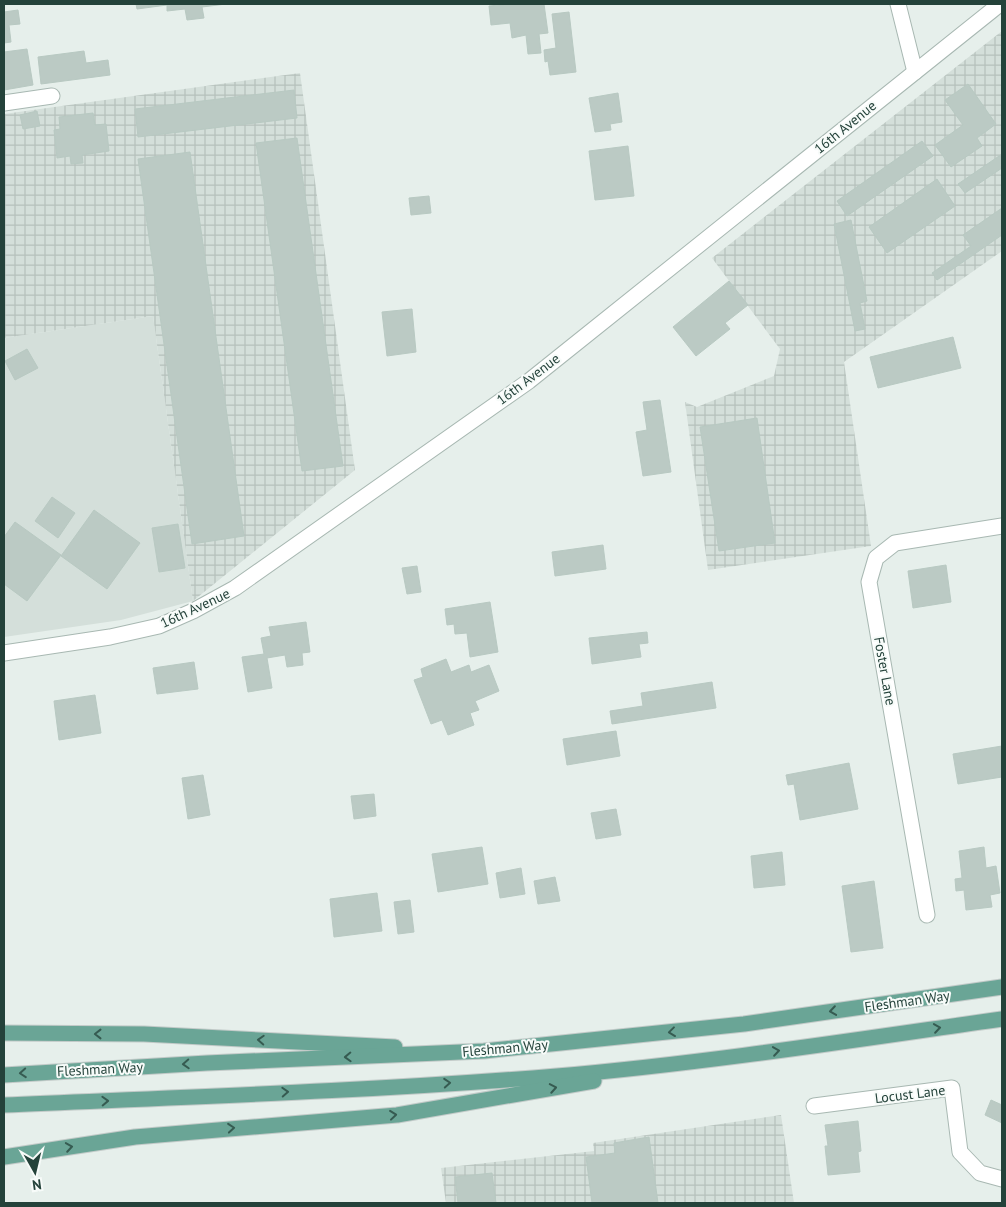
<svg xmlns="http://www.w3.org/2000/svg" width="1006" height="1207" viewBox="0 0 1006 1207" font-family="'PT Sans',sans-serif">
  <defs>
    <pattern id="industrial-grid" width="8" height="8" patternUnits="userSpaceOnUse" patternTransform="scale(1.25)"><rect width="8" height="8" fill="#d4dfda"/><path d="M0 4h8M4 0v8" fill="none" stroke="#b6c1bc"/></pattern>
  </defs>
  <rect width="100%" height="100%" fill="#e6efeb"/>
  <polygon fill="#d4dfda" points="153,316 193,601 121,620 4,637 4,338"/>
  <g fill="url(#industrial-grid)">
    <polygon points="1002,31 1002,251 844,362 871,546 708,570 685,402 697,407 774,376 780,349 712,258"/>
    <polygon points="300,73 355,470 193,601 153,316 4,338 4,114"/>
    <polygon points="781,1115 794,1203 446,1203 441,1168 594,1151 593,1143"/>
  </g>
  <g fill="#bbcac4" stroke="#b8c9c2">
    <polygon points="136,4 226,4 202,7 204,18 187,20 185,9 167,11 167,5 137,9"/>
    <polygon points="509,4 544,4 548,33 539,34 541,53 528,54 526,35 512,38 510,23 491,25 489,6"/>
    <polygon points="18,10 20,24 9,25 11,42 4,43 4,12"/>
    <polygon points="569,12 576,72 550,75 548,61 545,62 544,50 556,48 552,14"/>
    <polygon points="27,49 33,85 4,90 4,52"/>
    <polygon points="84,51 86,63 108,60 110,75 41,84 38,57"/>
    <polygon points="968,84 996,124 977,138 982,146 951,167 935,145 963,125 945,100"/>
    <polygon points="294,90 297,118 138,137 135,109"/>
    <polygon points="618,93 622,122 610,124 611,130 595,132 589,98"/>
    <polygon points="37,111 40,126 23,129 20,115"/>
    <polygon points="93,113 95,125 106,124 109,151 82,155 83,163 71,164 70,156 57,158 54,130 60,129 59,117"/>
    <polygon points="297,138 343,466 302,471 256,143"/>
    <polygon points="922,141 933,156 847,216 837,201"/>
    <polygon points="628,146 634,196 595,200 589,151"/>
    <polygon points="190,152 244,536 192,544 138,159"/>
    <polygon points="1002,154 1002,168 965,193 958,184"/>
    <polygon points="937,179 955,206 887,253 869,227"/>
    <polygon points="429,196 431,213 411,215 409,198"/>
    <polygon points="1002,208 1002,235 937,280 932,273 971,246 963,235"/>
    <polygon points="851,220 867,301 860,303 865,329 855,331 834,224"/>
    <polygon points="729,281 748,305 725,323 730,329 696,356 673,327"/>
    <polygon points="412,309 416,352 387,356 382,312"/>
    <polygon points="953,337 961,368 878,388 870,357"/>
    <polygon points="27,349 38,368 15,380 5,361"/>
    <polygon points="660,400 671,472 643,476 636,432 647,430 643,402"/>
    <polygon points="757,418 775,543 719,551 700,427"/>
    <polygon points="52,497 75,513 58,538 35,521"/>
    <polygon points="94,510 140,543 107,589 61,556"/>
    <polygon points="15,522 61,555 27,601 4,584 4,537"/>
    <polygon points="178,524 185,568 159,572 152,528"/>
    <polygon points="603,545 606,569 555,576 552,552"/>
    <polygon points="946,565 951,602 913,608 908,571"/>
    <polygon points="417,566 421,592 407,594 402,568"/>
    <polygon points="490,602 498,652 470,657 467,633 455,634 454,624 447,625 445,609"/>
    <polygon points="306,622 310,652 302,653 303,665 287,667 285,655 267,658 272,688 248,692 242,657 264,654 261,638 271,636 269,627"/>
    <polygon points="647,632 648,643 639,644 641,657 592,664 589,638"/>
    <polygon points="446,659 451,672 469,665 471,672 489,665 499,691 475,701 479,710 470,713 474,725 448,735 442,720 431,724 414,680 423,677 421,669"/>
    <polygon points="194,662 198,689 157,694 153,668"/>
    <polygon points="712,682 716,708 612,724 610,711 643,706 641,693"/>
    <polygon points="95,695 101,733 59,740 54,701"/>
    <polygon points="616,731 620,756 567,765 563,739"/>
    <polygon points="1002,746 1002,777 958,784 953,754"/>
    <polygon points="849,763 858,809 800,820 794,784 788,785 786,775"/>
    <polygon points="203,775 210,815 188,819 182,778"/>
    <polygon points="374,794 376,816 354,819 351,796"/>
    <polygon points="616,809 621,835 596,839 591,813"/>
    <polygon points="482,847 488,884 438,892 432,854"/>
    <polygon points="984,847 986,868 996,866 1000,893 990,895 992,907 966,910 964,890 956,891 955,879 962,878 959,851"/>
    <polygon points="782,852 785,885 754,888 751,856"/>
    <polygon points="521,868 525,894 500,898 496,873"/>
    <polygon points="555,877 560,901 538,904 534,881"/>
    <polygon points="874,881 883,948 851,952 842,886"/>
    <polygon points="377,893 382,931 334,937 330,899"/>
    <polygon points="410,900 414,932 398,934 394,902"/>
    <polygon points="991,1100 1002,1105 1002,1123 985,1115"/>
    <polygon points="858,1121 861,1151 858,1152 860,1172 828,1175 825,1146 828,1146 825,1125"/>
    <polygon points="649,1137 658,1203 592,1203 586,1157 615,1153 614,1143"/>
    <polygon points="492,1173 496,1203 458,1203 455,1177"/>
  </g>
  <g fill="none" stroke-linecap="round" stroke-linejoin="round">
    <g stroke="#a8b8b2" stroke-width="17">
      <g id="minor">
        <polyline points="898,4 915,72"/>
        <polyline points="4,103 52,96"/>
        <polyline points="4,653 110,637 159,626 193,611 235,588 529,381 1000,4"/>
        <polyline points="927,915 869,582 876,558 895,543 1002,526"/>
        <polyline points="814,1106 952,1088 960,1152 980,1173 1002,1179"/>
      </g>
    </g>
    <g stroke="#c2cac8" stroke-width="17">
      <g id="major">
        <polyline points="4,1033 144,1034 395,1047"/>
        <polyline points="4,1075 207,1063 484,1051 744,1024 1002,987"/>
        <path d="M4 1105C188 1097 373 1091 557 1076 706 1063 854 1040 1002 1019"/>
        <polyline points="4,1157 135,1137 397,1115 594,1081"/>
      </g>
    </g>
    <use href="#minor" stroke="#fff" stroke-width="15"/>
    <use href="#major" stroke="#6aa596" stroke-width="15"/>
  </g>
  <defs><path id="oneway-chevron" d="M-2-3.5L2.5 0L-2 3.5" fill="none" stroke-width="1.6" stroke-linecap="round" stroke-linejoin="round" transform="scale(1.25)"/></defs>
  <g stroke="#365b51">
    <use href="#oneway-chevron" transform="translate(833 1011) rotate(172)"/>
    <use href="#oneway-chevron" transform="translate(937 1028) rotate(-8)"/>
    <use href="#oneway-chevron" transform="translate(672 1032) rotate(173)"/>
    <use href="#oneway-chevron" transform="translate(98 1034) rotate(-180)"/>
    <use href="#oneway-chevron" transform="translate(261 1040) rotate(-177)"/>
    <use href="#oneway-chevron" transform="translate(776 1051) rotate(-8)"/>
    <use href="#oneway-chevron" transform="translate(348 1057) rotate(178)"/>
    <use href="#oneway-chevron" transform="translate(186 1064) rotate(177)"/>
    <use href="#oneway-chevron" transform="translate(23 1073) rotate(176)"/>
    <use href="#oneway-chevron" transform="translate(447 1083) rotate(-4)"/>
    <use href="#oneway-chevron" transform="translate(553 1088) rotate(-10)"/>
    <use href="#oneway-chevron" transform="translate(285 1092) rotate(-3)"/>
    <use href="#oneway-chevron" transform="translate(105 1101) rotate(-2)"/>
    <use href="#oneway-chevron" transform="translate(393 1115) rotate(-6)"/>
    <use href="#oneway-chevron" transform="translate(231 1128) rotate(-5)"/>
    <use href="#oneway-chevron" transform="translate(69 1147) rotate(-9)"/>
  </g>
  <g text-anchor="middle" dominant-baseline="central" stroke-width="4" stroke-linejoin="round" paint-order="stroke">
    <g font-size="14" fill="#24423a" stroke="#f7fbf9">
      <text transform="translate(845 127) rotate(-39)">16th Avenue</text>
      <text transform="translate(528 379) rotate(-37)">16th Avenue</text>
      <text transform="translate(195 608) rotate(-25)">16th Avenue</text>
      <text transform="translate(885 671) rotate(80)">Foster Lane</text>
      <text transform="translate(907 1001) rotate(-8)">Fleshman Way</text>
      <text transform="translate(505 1048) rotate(-5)">Fleshman Way</text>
      <text transform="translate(100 1069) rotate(-3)">Fleshman Way</text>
      <text transform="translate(910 1094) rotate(-7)">Locust Lane</text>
    </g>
  </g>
  <rect width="1006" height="1207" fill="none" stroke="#24423a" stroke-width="10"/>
  <g transform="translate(35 1172) rotate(172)" stroke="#f7fbf9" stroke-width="4" paint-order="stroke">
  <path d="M0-4L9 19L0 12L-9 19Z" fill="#24423a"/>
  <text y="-8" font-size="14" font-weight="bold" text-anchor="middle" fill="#24423a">N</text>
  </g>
</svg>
